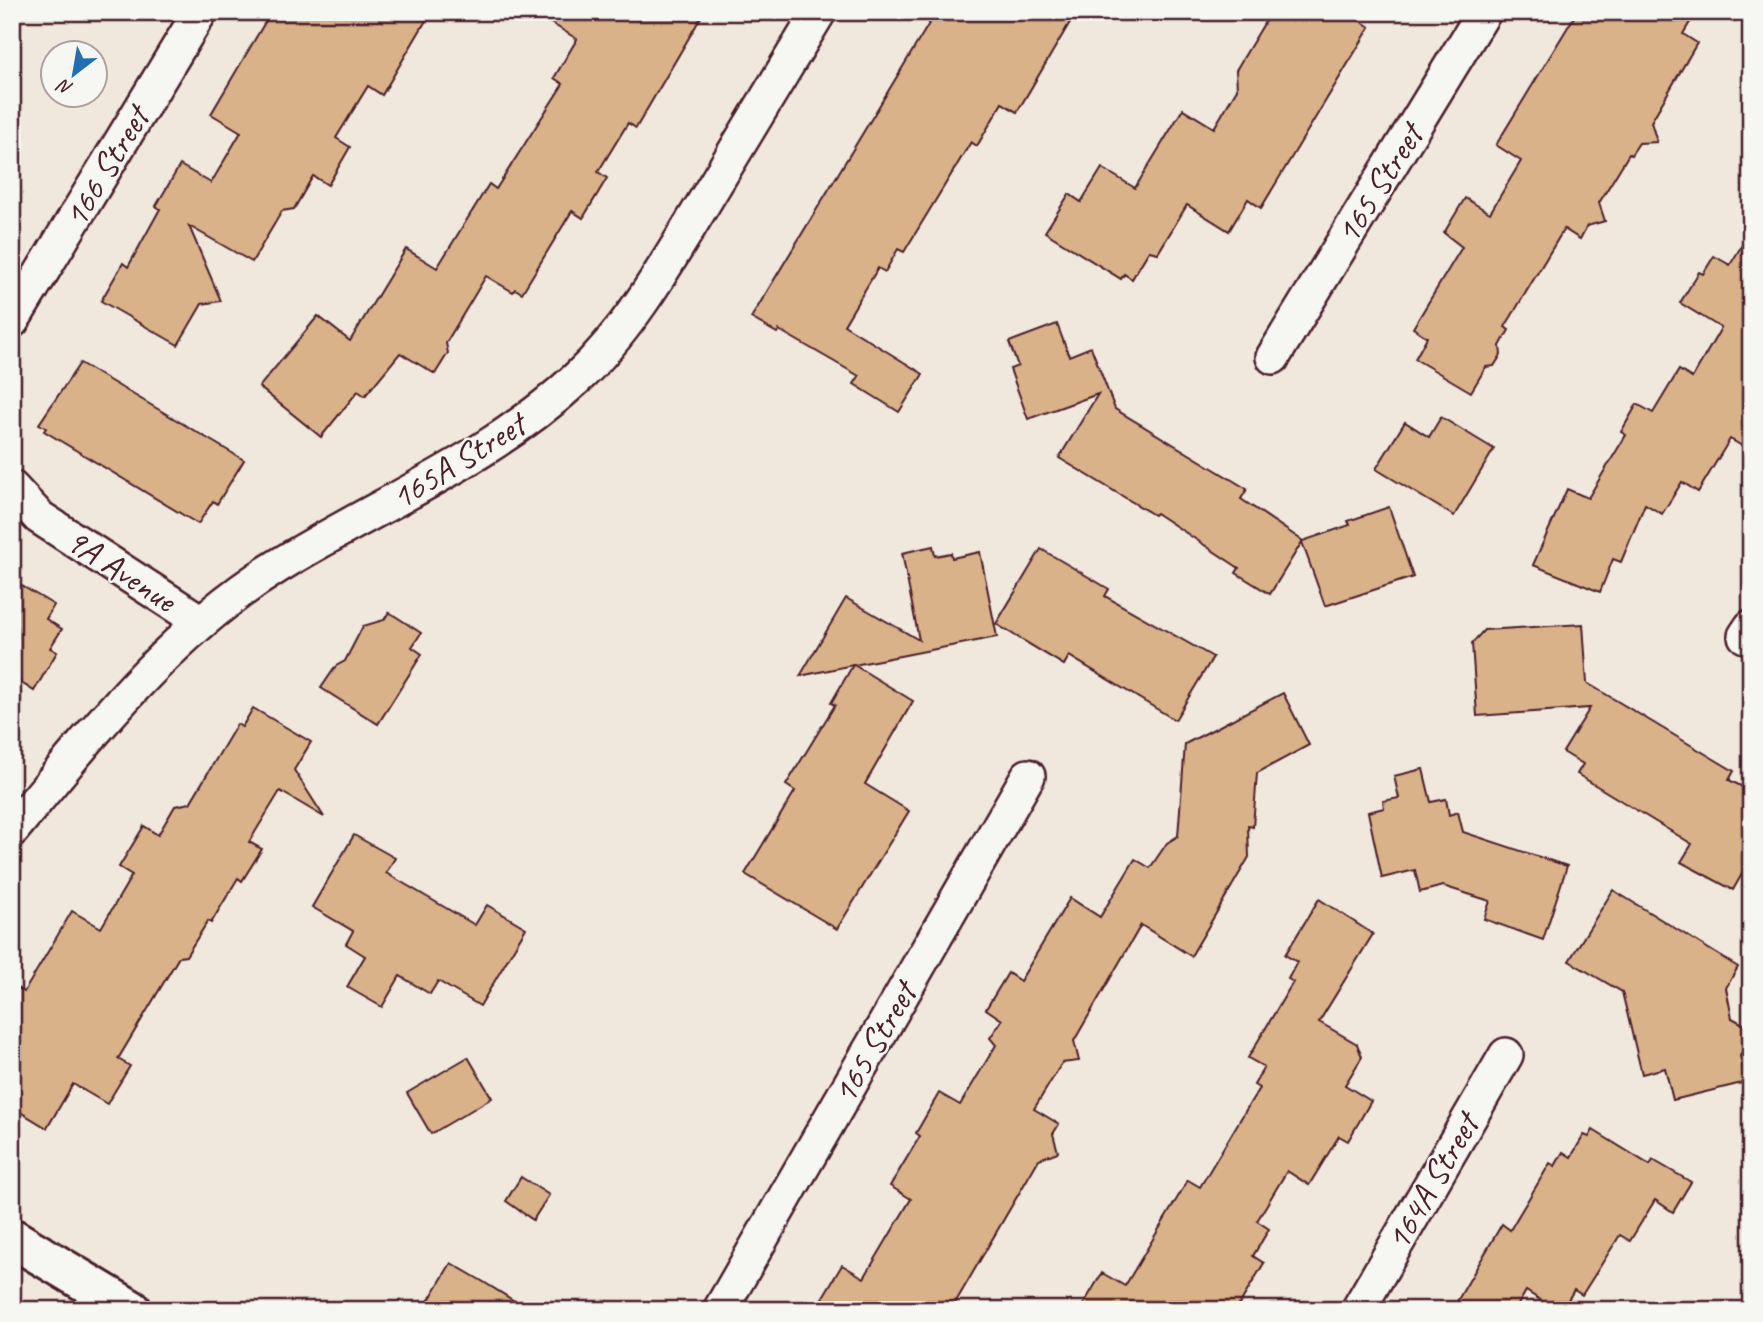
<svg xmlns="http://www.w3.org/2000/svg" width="1763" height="1322" viewBox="0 0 1763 1322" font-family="Caveat,sans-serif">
  <rect width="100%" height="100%" fill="#f0e8dd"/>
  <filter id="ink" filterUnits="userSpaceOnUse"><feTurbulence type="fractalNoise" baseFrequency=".0143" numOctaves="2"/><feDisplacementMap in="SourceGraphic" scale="14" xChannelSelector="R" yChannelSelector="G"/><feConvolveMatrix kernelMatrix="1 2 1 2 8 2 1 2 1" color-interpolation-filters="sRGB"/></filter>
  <g filter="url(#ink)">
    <g fill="#d9b28a" stroke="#4a1f2b" stroke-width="2">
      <polygon points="271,12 431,12 382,95 368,86 336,138 350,147 328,185 313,176 294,209 282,211 252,262 189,226 221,301 202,304 178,345 101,301 123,263 128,267 160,209 156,206 180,165 211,183 241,132 211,114"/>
      <polygon points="533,12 704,12 636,128 628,123 598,172 607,178 583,218 572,211 522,293 515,289 513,292 486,276 446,343 448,353 435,374 400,353 365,396 358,391 321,437 259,387 318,316 350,341 406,249 437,268 489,184 496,189 563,84 554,78 577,39"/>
      <polygon points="936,12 1076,12 1017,112 1002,103 977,146 971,142 904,252 898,249 885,272 878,268 844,325 923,374 899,412 854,384 859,376 779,330 777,333 751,318"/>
      <polygon points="1271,12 1346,12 1370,27 1261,208 1248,199 1229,231 1187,205 1158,253 1149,251 1132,279 1124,274 1121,279 1045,232 1069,194 1081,202 1102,168 1135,188 1183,109 1214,128 1237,89 1236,70"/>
      <polygon points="1577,12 1696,12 1683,34 1697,43 1651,122 1657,142 1639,143 1631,155 1629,154 1599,203 1605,221 1587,226 1580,239 1564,229 1505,327 1509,330 1500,346 1501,355 1494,366 1486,367 1471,392 1415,359 1427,337 1413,328 1462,247 1444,233 1465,198 1490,213 1521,161 1496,145"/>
      <polygon points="1751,230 1751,451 1730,439 1698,492 1682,482 1662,514 1645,504 1621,562 1613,559 1600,592 1533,565 1567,489 1588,498 1626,435 1621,432 1637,404 1653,413 1679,370 1692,378 1721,328 1680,303 1699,272 1703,274 1714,256 1730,265"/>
      <polygon points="1057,324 1069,356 1091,347 1115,409 1247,489 1241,499 1303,541 1350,525 1348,521 1389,507 1413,577 1325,606 1302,542 1270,594 1236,573 1239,568 1156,513 1154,515 1059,458 1098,394 1028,419 1010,369 1018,366 1009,342"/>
      <polygon points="80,363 244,460 217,504 213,501 198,524 44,431 46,428 39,424"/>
      <polygon points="1441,417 1494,449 1454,516 1376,469 1405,422 1429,437"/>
      <polygon points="933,546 935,556 951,553 952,558 980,552 997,637 854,665 913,701 865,784 909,811 837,929 745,874 795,791 786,785 835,705 831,703 853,665 800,676 846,598 919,640 902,553"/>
      <polygon points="1041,549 1109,589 1105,596 1213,657 1175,720 1069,656 1064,665 996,624"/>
      <polygon points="12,580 54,605 46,619 62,629 50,648 57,652 34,691 12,677"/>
      <polygon points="389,612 421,633 412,647 422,654 378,724 321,688 336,666 345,661 363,626 384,620"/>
      <polygon points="1583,624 1587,683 1734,771 1729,780 1751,791 1751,858 1733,890 1681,862 1692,844 1577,774 1583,764 1563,752 1590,708 1477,716 1472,643 1484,630"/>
      <polygon points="1283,693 1309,745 1257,773 1253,827 1248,826 1249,857 1191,956 1141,925 1074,1041 1079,1061 1062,1063 1034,1109 1059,1124 1053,1134 1058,1152 1039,1159 951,1310 815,1310 842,1265 864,1278 911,1199 890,1186 920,1136 916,1133 939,1093 960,1105 996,1045 990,1038 1002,1020 986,1009 1008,973 1020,981 1070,898 1100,917 1135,859 1150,868 1167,843 1178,836 1185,744"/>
      <polygon points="253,708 311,742 294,770 324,817 280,791 249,842 262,849 242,881 238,878 211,923 208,921 186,956 179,957 118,1059 130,1066 107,1104 73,1084 47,1128 12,1107 12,985 24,992 72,911 101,928 132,875 119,867 144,826 158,835 175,806 190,803 237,724 242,727"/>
      <polygon points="1423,769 1431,802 1446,799 1449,815 1458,812 1463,832 1567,866 1543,940 1484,919 1490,901 1443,886 1420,892 1415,870 1382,878 1368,812 1384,808 1383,801 1399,798 1394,776"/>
      <polygon points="354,835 395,858 386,873 475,925 487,905 526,928 480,1006 438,981 430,994 400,976 382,1007 347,987 365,956 346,944 353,931 312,907"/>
      <polygon points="1613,890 1738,967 1726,988 1732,1018 1745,1025 1748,1039 1740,1056 1746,1082 1673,1100 1665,1068 1642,1074 1622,992 1569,961"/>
      <polygon points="1319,899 1373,934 1319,1022 1357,1044 1362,1057 1345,1085 1371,1101 1348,1141 1339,1136 1309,1185 1287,1171 1257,1221 1269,1229 1253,1256 1264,1263 1236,1310 1080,1310 1102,1273 1125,1286 1188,1180 1200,1187 1259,1088 1254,1085 1264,1067 1248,1058 1293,982 1288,979 1297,962 1285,955"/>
      <polygon points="468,1057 492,1098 431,1134 407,1093"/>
      <polygon points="1593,1130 1650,1165 1653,1160 1691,1182 1673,1212 1655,1200 1630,1241 1620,1235 1582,1295 1574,1290 1562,1310 1556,1310 1526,1291 1515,1310 1452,1310 1502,1224 1510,1230 1550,1163 1555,1166 1563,1152 1571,1157 1584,1135 1589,1137"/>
      <polygon points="521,1177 549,1195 533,1220 506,1201"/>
      <polygon points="451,1263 482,1281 529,1310 423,1310"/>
    </g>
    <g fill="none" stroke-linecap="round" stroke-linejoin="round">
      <g stroke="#4a1f2b" stroke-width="38">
        <g id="street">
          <polyline points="12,321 200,12"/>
          <polyline points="1273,357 1484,12"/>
          <polyline points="12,488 39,517 201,622"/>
          <polyline points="1745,636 1751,627"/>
          <path d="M12 830C92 734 170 632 278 566 378 504 489 460 576 379 629 330 666 265 703 204 742 140 780 76 819 12"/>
          <polyline points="720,1310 1028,776"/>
          <polyline points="1358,1310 1506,1055"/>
        </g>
      </g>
      <g stroke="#4a1f2b" stroke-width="44">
        <polyline id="secondary" points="12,1238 132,1310"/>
      </g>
      <use href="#street" stroke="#f6f6f2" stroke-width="33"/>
      <use href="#secondary" stroke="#f6f6f2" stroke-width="38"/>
    </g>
  </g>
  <g text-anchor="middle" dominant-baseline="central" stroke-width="5" stroke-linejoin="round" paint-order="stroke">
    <g font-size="35" fill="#4a1f2b" stroke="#f6f6f2">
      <text transform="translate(106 167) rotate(-59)">166 Street</text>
      <text transform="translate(1379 184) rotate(-58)">165 Street</text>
      <text transform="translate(458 461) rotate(-32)">165A Street</text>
      <text transform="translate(121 570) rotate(33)">9A Avenue</text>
      <text transform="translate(874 1043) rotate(-60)">165 Street</text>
      <text transform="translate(1432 1182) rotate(-60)">164A Street</text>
    </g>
  </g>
  <rect width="1763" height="1322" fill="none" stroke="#f6f6f2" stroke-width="42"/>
  <rect x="21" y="21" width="1721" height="1280" fill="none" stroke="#4a1f2b" stroke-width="2.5" filter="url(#ink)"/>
  <g transform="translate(74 74) rotate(211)"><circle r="33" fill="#f6f6f2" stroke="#b1a0a2" stroke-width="2"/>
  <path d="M0-5L12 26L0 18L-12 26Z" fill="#1f6fb2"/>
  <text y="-10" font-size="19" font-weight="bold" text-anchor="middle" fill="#4a1f2b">N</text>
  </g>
</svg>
